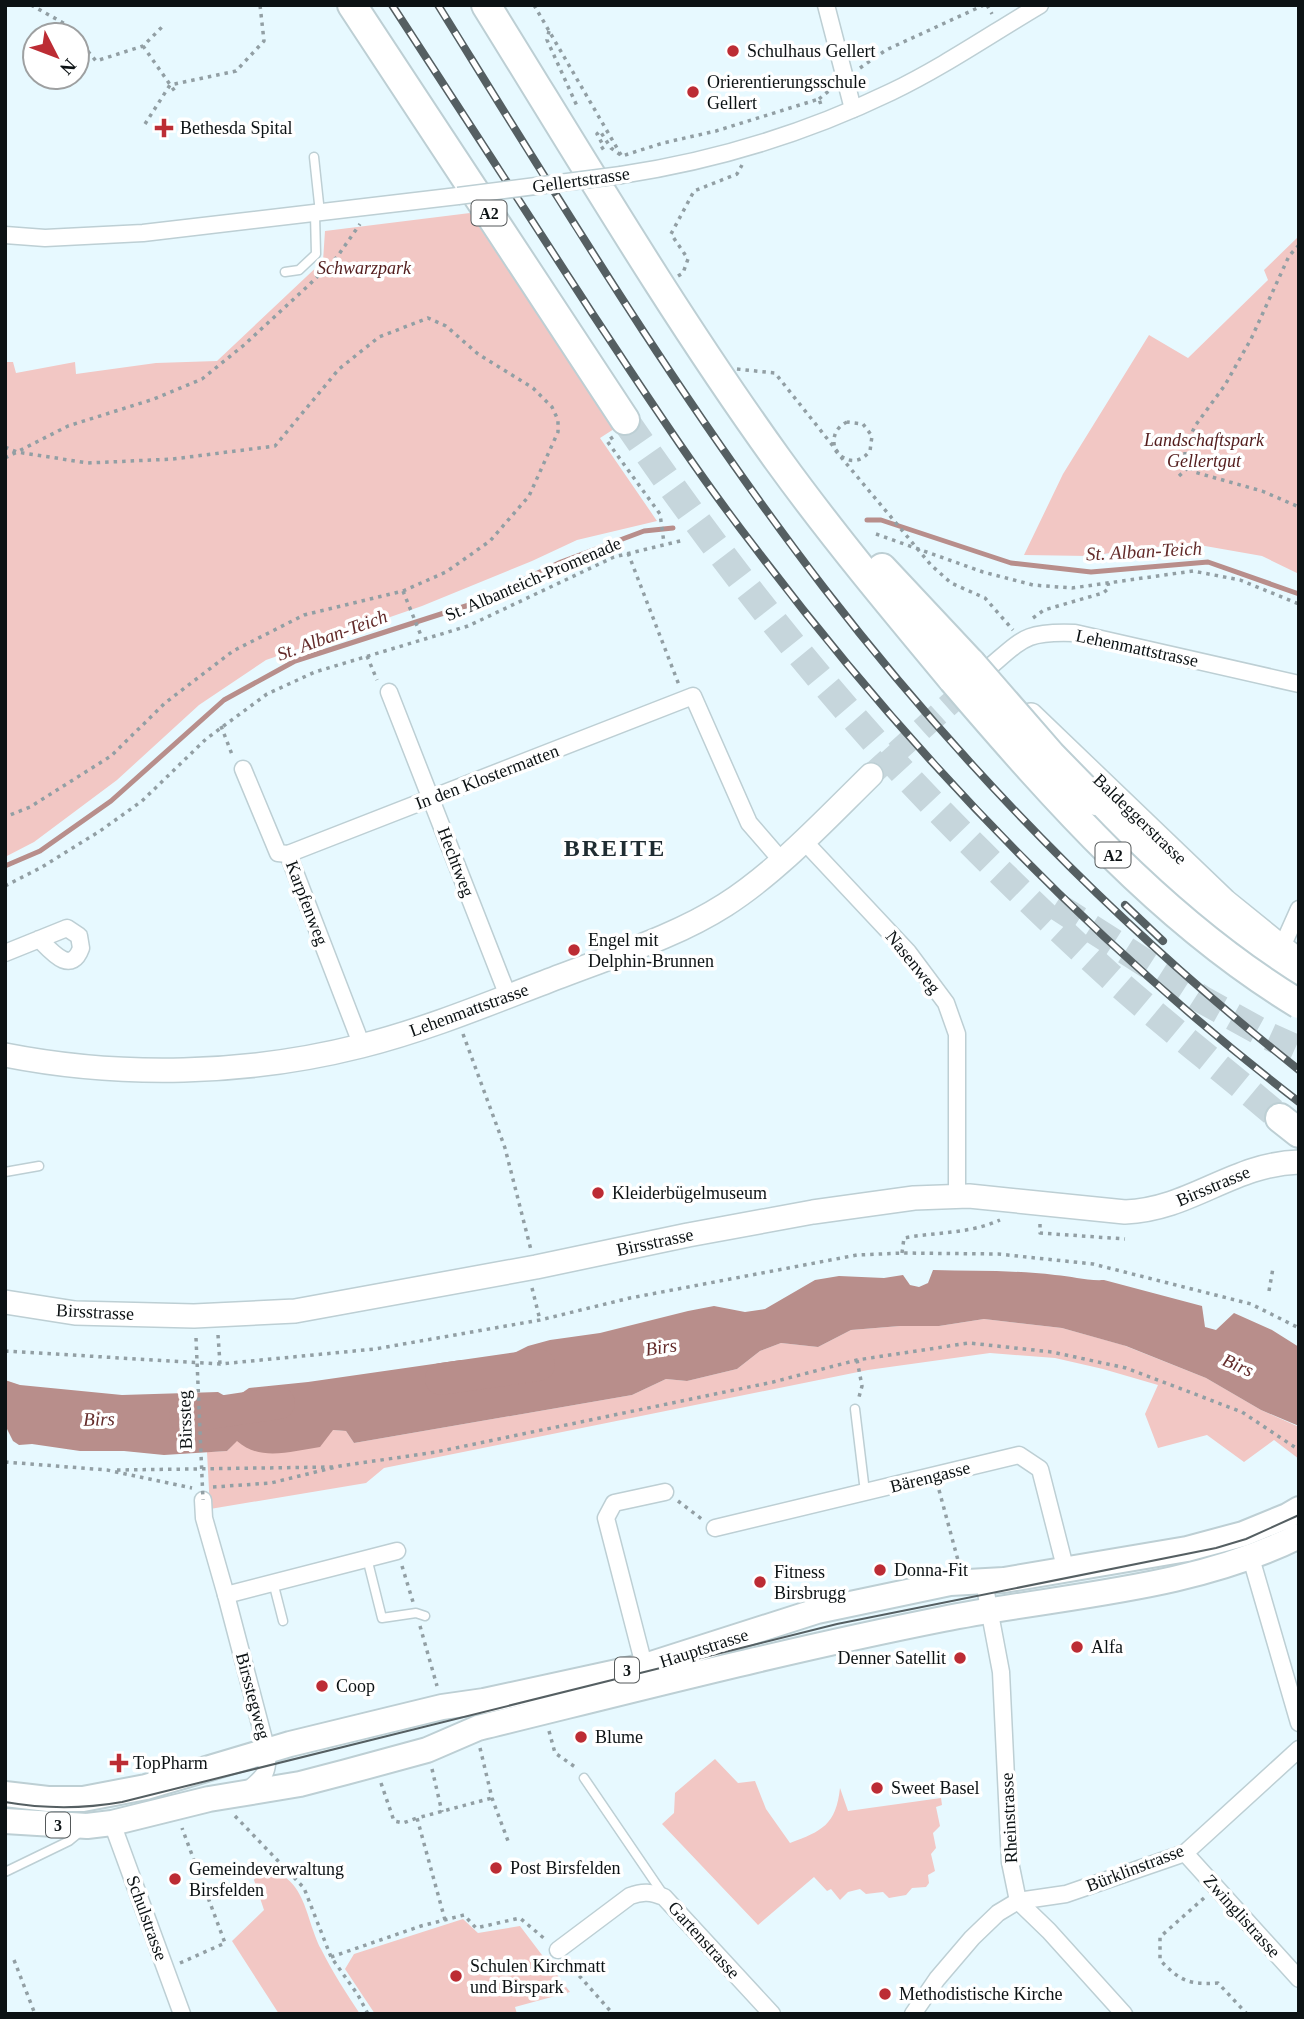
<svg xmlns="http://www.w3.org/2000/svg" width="1304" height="2019" viewBox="0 0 1304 2019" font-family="'Times New Roman',serif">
  <rect width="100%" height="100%" fill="#e7f9ff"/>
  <g fill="#f2c7c4">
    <polygon points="470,213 614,429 600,438 657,521 577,540 532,561 422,606 266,660 199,705 117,780 34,842 5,857 5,362 13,362 16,373 75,362 76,374 156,363 217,361 323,261 325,231"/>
    <polygon points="1299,236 1299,574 1262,556 1188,543 1088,556 1024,555 1063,474 1149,335 1188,358 1268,280 1264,270"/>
    <polygon points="984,1319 1062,1328 1123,1345 1206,1378 1261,1410 1299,1427 1299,1459 1274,1440 1244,1462 1207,1435 1158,1448 1145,1414 1158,1385 1103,1369 1055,1358 990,1353 868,1370 384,1468 366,1483 210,1509 207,1452 227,1451 237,1440 333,1430 346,1431 354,1443 632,1395 666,1379 687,1381 737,1369 760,1351 781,1343 818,1347 851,1330 900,1326 939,1326"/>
    <path d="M715 1759 738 1783 755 1781 766 1809 790 1843C822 1831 836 1825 840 1788L848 1811 941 1798 942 1805 936 1807 940 1826 933 1833 936 1848 931 1854 935 1871 928 1875 929 1883 926 1887 912 1888 906 1895 889 1898 883 1892 866 1894 860 1889 848 1892 840 1900 831 1889 827 1891 814 1877 758 1925 662 1824 674 1813 675 1793Z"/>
    <path d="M261 1868C307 1875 304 1916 321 1949 332 1971 346 1993 360 2014H279L232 1941 264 1910 254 1880Z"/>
    <polygon points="463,1919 478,1933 520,1926 570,1992 515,2007 517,2014 375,2014 345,1969 354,1954"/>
  </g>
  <path fill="#b88e8b" d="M933 1270C973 1271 1014 1270 1055 1275 1072 1276 1086 1281 1104 1280L1202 1306 1205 1327 1216 1330 1234 1313 1272 1330 1299 1347V1426L1261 1410 1206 1378 1126 1346 1062 1328 984 1319 939 1326H900L851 1330 818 1347 781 1343 760 1351 737 1369 687 1381 666 1379 632 1395 354 1443 346 1431 333 1430 320 1447C292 1451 260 1462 237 1441L227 1451 164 1455 124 1451H80L32 1444 19 1445 13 1441 5 1425V1380L20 1385 122 1395 218 1392 225 1396 230 1419 238 1416 239 1395 249 1388 308 1382 461 1360H482L484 1384 495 1386 496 1362 528 1346 550 1340 600 1333 688 1311 714 1306 745 1312 765 1309 815 1280 839 1276 884 1278 903 1275 910 1285 919 1287 928 1283Z"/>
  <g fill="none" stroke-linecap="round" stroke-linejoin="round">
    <g stroke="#b88e8b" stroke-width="5">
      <polyline points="867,520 881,520 1011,563 1091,572 1208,562 1299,594"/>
      <polyline points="5,866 40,851 111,801 224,700 295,661 472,604 561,562 644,531 673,528"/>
    </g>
    <g stroke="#b88e8b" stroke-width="32">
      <polyline points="441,1379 539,1365"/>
      <polyline points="185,1417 279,1403"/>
    </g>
    <polyline stroke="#c6d6dc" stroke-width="23" stroke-dasharray="23 11" stroke-linecap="butt" points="871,775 974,682"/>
    <g stroke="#c6d6dc" stroke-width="28" stroke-dasharray="28 14" stroke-linecap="butt">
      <path d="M625 420C731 574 847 721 980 852 1022 894 1066 936 1110 976 1165 1025 1224 1070 1280 1118"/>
      <polyline points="1055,905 1203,1000 1268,1036 1299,1050"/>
    </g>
    <g stroke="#bdcfd4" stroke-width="11">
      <g id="lane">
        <polyline points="314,157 320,213"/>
        <polyline points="285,272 299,270 316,254 315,214"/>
        <polyline points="5,1172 39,1166"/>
        <polyline points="855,1409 865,1492"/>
        <polyline points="367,1558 382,1618 416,1613 425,1616"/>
        <polyline points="273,1582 283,1621"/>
        <polyline points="584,1778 663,1894"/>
        <polyline points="5,1872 69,1841 80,1832"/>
      </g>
    </g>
    <g stroke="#bdcfd4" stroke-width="19">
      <g id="street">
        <polyline points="826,5 853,109"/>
        <path d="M621 175C714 161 806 133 891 92 943 67 991 34 1040 5"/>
        <polyline points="5,235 45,238 143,233 458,196"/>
        <path d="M986 670C1023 639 1024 631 1075 633L1299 684"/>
        <polyline points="389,692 508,996"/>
        <polyline points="243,769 278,853 288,854 693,696 749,823 781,860"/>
        <polyline points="803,840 908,952 946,1003 957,1034 957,1197"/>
        <polyline points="288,854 362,1046"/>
        <polyline points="1282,947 1299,909"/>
        <path d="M5 953 67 928 79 936 81 948C71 976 51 951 39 939"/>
        <polyline points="203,1500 204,1518 226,1595"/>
        <polyline points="715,1528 1019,1455 1040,1469 1066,1571"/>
        <polyline points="1251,1558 1299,1723"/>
        <polyline points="984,1582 1001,1672 1010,1862 1018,1901 1049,1931 1124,2014"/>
        <polyline points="646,1673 606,1518 614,1503 665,1492"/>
        <path d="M247 1791C264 1776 269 1774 267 1751L226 1595 397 1551"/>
        <polyline points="112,1823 182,2014"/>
        <polyline points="1185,1853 1299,1979"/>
        <path d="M558 1950 630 1896C643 1891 651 1892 664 1897L772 2014"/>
        <polyline points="913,2014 937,1979 972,1938 998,1913 1018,1901 1066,1894 1185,1853 1299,1749"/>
      </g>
    </g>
    <g stroke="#bdcfd4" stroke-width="26">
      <g id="secondary">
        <polyline points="1031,715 1225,901 1299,961"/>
        <path d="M5 1055C122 1078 246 1075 361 1046 429 1029 495 1001 561 976 615 955 675 937 725 905 778 871 826 819 871 775"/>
        <path d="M5 1302 75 1313 194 1316 295 1311 536 1267 688 1235 813 1212 914 1198 969 1196 1125 1212C1192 1209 1232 1164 1299 1162"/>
      </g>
    </g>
    <g stroke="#bdcfd4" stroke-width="28">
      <g id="primary">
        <polyline points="5,1794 48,1799 83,1799 146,1787 290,1744 442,1707 484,1701 645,1666 817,1611 950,1583 1004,1580 1187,1549 1243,1534 1287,1516 1299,1509"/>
        <path d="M5 1821 87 1826 112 1823 209 1799 300 1784 346 1772 427 1750 478 1728C633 1690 787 1650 943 1619 1062 1595 1188 1591 1299 1536"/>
      </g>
    </g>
    <g stroke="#bdcfd4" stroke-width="32">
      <g id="highway">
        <polyline points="352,5 625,420"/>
        <path d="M486 5C581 158 673 314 778 460 833 536 893 608 953 680"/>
        <polyline points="882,568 971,663"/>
        <polyline points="1096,801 1239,934 1299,984"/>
        <polyline points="1280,1118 1299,1133"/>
      </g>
    </g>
    <g stroke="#929fa4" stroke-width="3.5" stroke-dasharray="3.5 5" stroke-linecap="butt">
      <polyline points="31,5 67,25 75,35"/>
      <polyline points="534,5 621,155"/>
      <polyline points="987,5 992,14"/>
      <polyline points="549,31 547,40 577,106"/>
      <polyline points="77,38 96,61 143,46 165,24"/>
      <polyline points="143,46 176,93"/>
      <polyline points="860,68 886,50 984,5"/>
      <polyline points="819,99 831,89"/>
      <polyline points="145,124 170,85 236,71 264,41 260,5"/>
      <polyline points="601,149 604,147 597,134 600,131 611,148 622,156 663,143 716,131 819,99 821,105"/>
      <polyline points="1299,245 1289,256 1251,339 1225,385 1195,426 1185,448 1185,460 1194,472 1262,491 1299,507"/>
      <polyline points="678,276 683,273 688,259 671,234 694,191 737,174 742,165"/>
      <path d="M847 422C835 428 832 437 835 450L931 565 951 583 985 598 1013 630"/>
      <polyline points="613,437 607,441 660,514 664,543"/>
      <polyline points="5,447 17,452 88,463 173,459 275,446 339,369 379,337 428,318 446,326 478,354 533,388 552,407 558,420 558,432 529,496 490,541 446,572 403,591 304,615 233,651 165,703 111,756 30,807 5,817"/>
      <polyline points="5,458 68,426 154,399 202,379 244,345 310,284 337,257 360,224"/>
      <polyline points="1179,476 1189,467"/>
      <polyline points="876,534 983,572 1033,585 1072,588 1193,571 1240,580 1299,604"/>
      <polyline points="628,553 679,685"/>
      <polyline points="403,591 422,638"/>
      <polyline points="1033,618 1044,610 1103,593 1109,588 1108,583"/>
      <polyline points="367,656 377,680"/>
      <polyline points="221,726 233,757"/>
      <polyline points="5,886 42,867 100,831 142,801 206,739 267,694 315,672 468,626 614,557 684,540"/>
      <polyline points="463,1034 505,1148 531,1250"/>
      <polyline points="1040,1224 1040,1233 1125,1239"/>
      <path d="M902 1253 904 1238C936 1232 969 1234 1000 1220"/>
      <polyline points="532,1288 540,1320"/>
      <polyline points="1269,1291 1273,1268"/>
      <polyline points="218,1335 220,1364"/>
      <polyline points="5,1351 220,1364 375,1349 540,1320 630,1298 857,1255 902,1253 998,1254 1093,1264 1251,1304 1299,1328"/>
      <polyline points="857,1360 862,1386 859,1397"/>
      <polyline points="5,1462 107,1470 192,1488"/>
      <polyline points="117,1470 333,1467"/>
      <polyline points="213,1487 271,1483 340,1466 436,1452 773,1382 857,1360 969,1343 1052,1352 1126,1368 1242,1412 1299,1450"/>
      <polyline points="939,1490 959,1564"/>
      <polyline points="678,1501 703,1520"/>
      <polyline points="402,1566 413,1602"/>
      <polyline points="420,1626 437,1686"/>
      <polyline points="549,1731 555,1753 578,1769"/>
      <polyline points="480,1748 492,1798 508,1841"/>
      <polyline points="432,1769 442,1812"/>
      <polyline points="381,1783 394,1821 403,1823 417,1818"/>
      <polyline points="235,1816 304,1888 331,1957 358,1995 368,2014"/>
      <path d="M1204 1898 1160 1937V1960C1180 1981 1189 1985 1218 1983L1247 2014"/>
      <polyline points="445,1920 417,1818 492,1798"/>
      <polyline points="331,1957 421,1926 464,1915 476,1928 520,1918 546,1940"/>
      <polyline points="14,1960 35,2014"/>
      <polyline points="180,1963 225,1943 182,1828"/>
      <polyline points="568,1963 613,2014"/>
    </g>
    <use href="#lane" stroke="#fff" stroke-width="8"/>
    <use href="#street" stroke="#fff" stroke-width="16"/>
    <use href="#secondary" stroke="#fff" stroke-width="23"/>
    <use href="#primary" stroke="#fff" stroke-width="24"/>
    <use href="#highway" stroke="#fff" stroke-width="28"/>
    <path stroke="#555f62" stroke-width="2" d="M5 1802C45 1809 83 1809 122 1802L837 1624 1216 1548 1246 1539 1299 1515"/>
    <g stroke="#555f62" stroke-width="8">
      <g id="rail">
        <path d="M392 5C459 108 525 210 592 313 645 393 697 473 756 549 911 754 1094 944 1299 1102"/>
        <path d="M438 5C561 203 682 403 824 588 962 767 1121 929 1299 1070"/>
        <polyline points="1125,905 1163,941"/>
      </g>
    </g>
    <use href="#rail" stroke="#fff" stroke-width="5" stroke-dasharray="16" stroke-linecap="butt"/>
    <g stroke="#bdcfd4" stroke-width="19" stroke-linecap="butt">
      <polyline id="street-bridge" points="458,196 621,175"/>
    </g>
    <g stroke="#bdcfd4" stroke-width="32" stroke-linecap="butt">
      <g id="highway-bridge">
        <polyline points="971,663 1051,755 1096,801"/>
        <path d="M953 680C1056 800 1162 921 1299 1004"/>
      </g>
    </g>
    <g stroke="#929fa4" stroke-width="3.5" stroke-dasharray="3.5 5" stroke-linecap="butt">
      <path d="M737 369 775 373 841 456C852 464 862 461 870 451L872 436 863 424 847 422"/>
      <polyline points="196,1338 203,1500"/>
    </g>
    <use href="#street-bridge" stroke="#fff" stroke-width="16"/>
    <use href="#highway-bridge" stroke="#fff" stroke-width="28"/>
  </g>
  <g fill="#bc2c34" stroke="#fff" stroke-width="2.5">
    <circle cx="733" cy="51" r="7"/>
    <circle cx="693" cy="92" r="7"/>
    <path d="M160.5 117.5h7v7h7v7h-7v7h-7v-7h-7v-7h7z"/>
    <circle cx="574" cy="950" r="7"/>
    <circle cx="598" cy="1193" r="7"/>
    <circle cx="880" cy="1570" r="7"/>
    <circle cx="760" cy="1582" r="7"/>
    <circle cx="1077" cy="1647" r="7"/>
    <circle cx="960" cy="1658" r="7"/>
    <circle cx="322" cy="1686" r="7"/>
    <circle cx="581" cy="1737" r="7"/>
    <path d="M115.5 1752.5h7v7h7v7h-7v7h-7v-7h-7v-7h7z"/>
    <circle cx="877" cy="1788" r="7"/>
    <circle cx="496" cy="1868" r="7"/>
    <circle cx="175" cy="1879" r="7"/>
    <circle cx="456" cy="1976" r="7"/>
    <circle cx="885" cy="1994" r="7"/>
  </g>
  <g text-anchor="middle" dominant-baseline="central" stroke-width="7" stroke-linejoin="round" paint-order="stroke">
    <g fill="#fff" stroke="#55595a" stroke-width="2">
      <rect x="471.5" y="200.5" width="35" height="25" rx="5"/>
      <rect x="1095.5" y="842.5" width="35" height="25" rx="5"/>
      <rect x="615" y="1657.5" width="24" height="25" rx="5"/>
      <rect x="46" y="1812.5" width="24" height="25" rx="5"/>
    </g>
    <g font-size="16" font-weight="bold" fill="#0c1214">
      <text x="489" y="213">A2</text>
      <text x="1113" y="855">A2</text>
      <text x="627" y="1670">3</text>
      <text x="58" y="1825">3</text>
    </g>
    <g font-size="18" fill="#0c1214" stroke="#fff" text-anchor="start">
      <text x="747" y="51">Schulhaus Gellert</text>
      <text x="707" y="82">Orierentierungsschule<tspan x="707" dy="21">Gellert</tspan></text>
      <text x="180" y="128">Bethesda Spital</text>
      <text x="588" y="940">Engel mit<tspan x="588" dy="21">Delphin-Brunnen</tspan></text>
      <text x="612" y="1193">Kleiderbügelmuseum</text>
      <text x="894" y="1570">Donna-Fit</text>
      <text x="774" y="1572">Fitness<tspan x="774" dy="21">Birsbrugg</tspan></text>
      <text x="1091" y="1647">Alfa</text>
      <text x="946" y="1658" text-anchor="end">Denner Satellit</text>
      <text x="336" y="1686">Coop</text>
      <text x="595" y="1737">Blume</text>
      <text x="133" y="1763">TopPharm</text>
      <text x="891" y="1788">Sweet Basel</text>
      <text x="510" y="1868">Post Birsfelden</text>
      <text x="189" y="1869">Gemeindeverwaltung<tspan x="189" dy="21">Birsfelden</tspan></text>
      <text x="470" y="1966">Schulen Kirchmatt<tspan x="470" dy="21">und Birspark</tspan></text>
      <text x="899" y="1994">Methodistische Kirche</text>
    </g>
    <g font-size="18" fill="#0c1214" stroke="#fff">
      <text transform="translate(581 180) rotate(-8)">Gellertstrasse</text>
      <text transform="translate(533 579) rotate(-23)">St. Albanteich-Promenade</text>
      <text transform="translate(1137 648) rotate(12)">Lehenmattstrasse</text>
      <text transform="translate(487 777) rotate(-21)">In den Klostermatten</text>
      <text transform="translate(1140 819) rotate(44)">Baldeggerstrasse</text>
      <text transform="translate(456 862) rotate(69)">Hechtweg</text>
      <text transform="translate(307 903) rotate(69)">Karpfenweg</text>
      <text transform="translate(913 962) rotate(51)">Nasenweg</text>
      <text transform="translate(469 1010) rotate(-20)">Lehenmattstrasse</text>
      <text transform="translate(1213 1186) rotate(-23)">Birsstrasse</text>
      <text transform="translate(655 1242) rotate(-12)">Birsstrasse</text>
      <text transform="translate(95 1312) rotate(3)">Birsstrasse</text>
      <text transform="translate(185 1420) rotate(-92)">Birssteg</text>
      <text transform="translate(930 1477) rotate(-14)">Bärengasse</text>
      <text transform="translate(704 1648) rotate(-18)">Hauptstrasse</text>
      <text transform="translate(253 1696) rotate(75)">Birsstegweg</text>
      <text transform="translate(1009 1818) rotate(-93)">Rheinstrasse</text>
      <text transform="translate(1135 1868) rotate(-21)">Bürklinstrasse</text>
      <text transform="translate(1242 1916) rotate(48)">Zwinglistrasse</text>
      <text transform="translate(147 1918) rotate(70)">Schulstrasse</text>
      <text transform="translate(704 1940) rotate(48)">Gartenstrasse</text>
    </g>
    <g font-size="18" font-style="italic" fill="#531d1d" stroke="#fff">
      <text x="364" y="268">Schwarzpark</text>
      <text x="1204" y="440">Landschaftspark<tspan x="1204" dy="21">Gellertgut</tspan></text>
    </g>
    <g font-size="19" font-style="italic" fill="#632b2a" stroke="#fff">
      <text transform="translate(1144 551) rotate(-3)">St. Alban-Teich</text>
      <text transform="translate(332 635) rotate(-20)">St. Alban-Teich</text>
      <text transform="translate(661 1347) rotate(-8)">Birs</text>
      <text transform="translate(1238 1365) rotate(23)">Birs</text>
      <text transform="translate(99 1419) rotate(-1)">Birs</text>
    </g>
    <g font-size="24" font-weight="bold" letter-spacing="2" fill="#1f2c31" stroke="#fff">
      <text x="615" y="848">BREITE</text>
    </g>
  </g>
  <rect width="1304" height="2019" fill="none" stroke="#0c1214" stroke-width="14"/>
  <g transform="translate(56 56) rotate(132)"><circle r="33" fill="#ffffff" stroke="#9ea0a1" stroke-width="2"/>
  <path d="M0-5L12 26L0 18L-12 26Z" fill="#bc2c34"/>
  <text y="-10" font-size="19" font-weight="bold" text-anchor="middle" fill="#0c1214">N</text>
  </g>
</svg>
